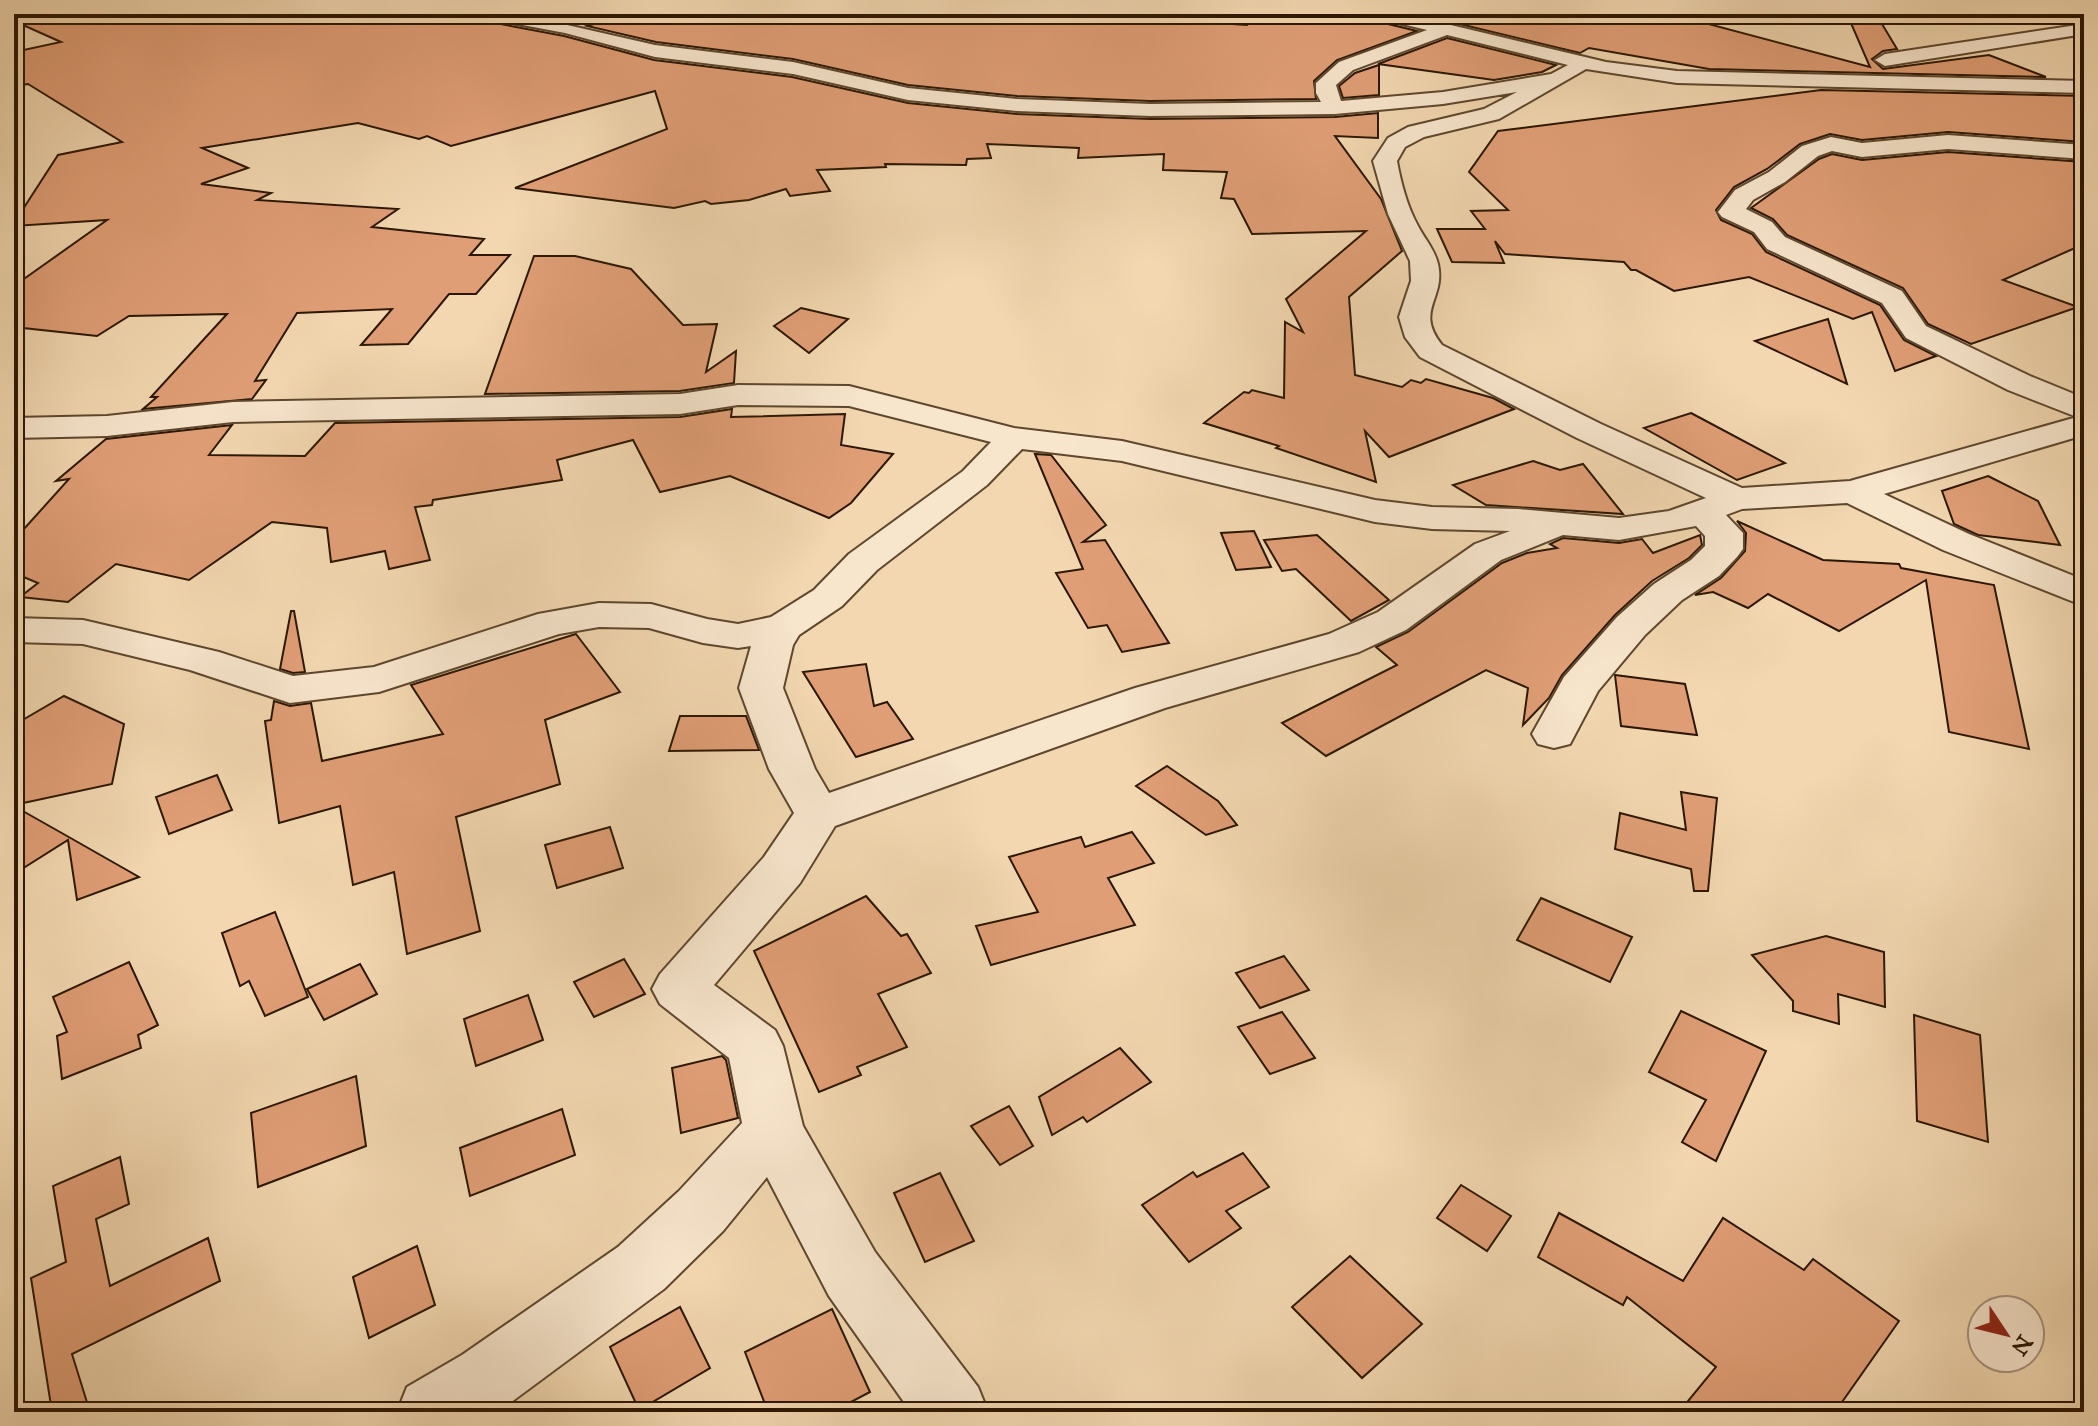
<svg xmlns="http://www.w3.org/2000/svg" width="2098" height="1426" viewBox="0 0 2098 1426" font-family="'IM FELL Great Primer',serif">
  <rect width="100%" height="100%" fill="#f2d7b0"/>
  <filter id="stains"><feTurbulence type="fractalNoise" baseFrequency=".0025" numOctaves="4"/><feColorMatrix values="0 0 0 0 .2 0 0 0 0 .09 0 0 0 0 .02 0 0 0 .5 -.17"/></filter>
  <radialGradient id="worn" r=".72"><stop offset=".6" stop-color="#630" stop-opacity="0"/><stop offset="1" stop-color="#630" stop-opacity=".3"/></radialGradient>
  <g fill="#e09e76" stroke="#2c1703" stroke-width="2">
    <polygon points="14,14 447,14 564,36 654,60 792,77 908,103 1017,114 1150,119 1335,117 1378,113 1378,138 1335,136 1381,199 1402,251 1349,297 1355,375 1402,387 1411,380 1421,383 1426,379 1493,398 1514,409 1389,457 1365,431 1376,482 1276,448 1279,446 1204,423 1244,392 1249,393 1252,390 1284,398 1285,322 1303,332 1286,299 1366,231 1252,234 1234,199 1221,198 1227,172 1163,170 1164,154 1078,158 1079,148 987,144 991,158 967,159 966,165 885,164 886,167 817,170 830,191 790,196 786,189 749,200 711,204 705,201 674,208 515,188 667,129 655,91 451,146 427,136 419,139 358,123 202,148 248,168 201,184 271,193 257,200 398,209 372,227 484,239 470,255 510,255 476,294 449,294 408,344 361,345 392,309 297,313 255,381 266,380 252,399 143,409 157,397 151,397 227,314 129,316 97,336 14,327 14,286 107,220 14,226 14,223 58,155 122,142 28,84 14,86 14,52 61,42 14,21"/>
    <polygon points="646,14 1078,14 1247,25 1250,22 1287,24 1320,14 1371,14 1376,21 1417,31 1337,60 1314,81 1316,99 1150,101 1017,96 908,85 793,59 656,42 587,26 624,15 637,17"/>
    <polygon points="1418,14 1671,14 1870,67 1847,14 1876,14 1897,49 1883,51 1872,59 1883,69 1989,55 2046,77 1709,69 1589,48 1580,53"/>
    <polygon points="1447,38 1556,65 1542,72 1494,80 1378,64"/>
    <polygon points="1379,65 1379,95 1343,98 1339,86 1355,73"/>
    <polygon points="1821,90 2084,96 2084,142 1948,132 1862,140 1830,134 1800,144 1767,169 1734,187 1716,210 1721,220 1752,234 1766,252 1880,305 1904,340 1936,356 1895,371 1872,312 1853,319 1749,277 1674,291 1636,270 1631,270 1624,262 1505,254 1495,241 1504,263 1452,262 1437,229 1485,229 1471,211 1508,210 1469,172 1498,131"/>
    <polygon points="1948,152 2084,162 2084,244 2003,280 2078,307 1971,344 1928,324 1903,288 1787,235 1773,219 1751,208 1819,159 1832,154 1862,160"/>
    <polygon points="534,256 575,256 631,269 683,325 717,324 706,372 736,351 734,383 680,391 485,394"/>
    <polygon points="801,308 848,319 809,353 774,326"/>
    <polygon points="1828,319 1847,384 1755,341"/>
    <polygon points="732,409 731,417 845,414 841,445 893,454 851,503 829,518 730,476 660,492 633,440 557,460 562,480 433,500 432,505 415,507 430,560 389,569 385,551 331,562 327,528 272,522 189,580 116,564 68,602 20,597 38,583 14,573 14,540 69,479 56,481 106,439 232,425 209,455 305,456 335,423 680,417"/>
    <polygon points="1691,413 1785,463 1737,480 1644,428"/>
    <polygon points="1035,454 1051,455 1106,525 1083,542 1105,540 1169,643 1122,652 1107,625 1088,628 1056,573 1083,569"/>
    <polygon points="1533,461 1560,470 1583,464 1623,514 1486,505 1453,485"/>
    <polygon points="1988,476 2038,501 2060,545 1978,535 1954,524 1942,491"/>
    <polygon points="1737,521 1823,560 1899,564 1901,568 1994,585 2029,749 1949,732 1926,580 1839,631 1768,594 1748,608 1713,592 1695,595 1721,578 1745,551 1746,533"/>
    <polygon points="1254,531 1271,567 1236,570 1221,533"/>
    <polygon points="1317,535 1389,600 1351,621 1296,569 1282,571 1264,540"/>
    <polygon points="1700,535 1702,545 1689,558 1652,581 1615,615 1562,675 1549,698 1523,725 1528,688 1486,670 1326,756 1282,723 1397,665 1376,647 1408,632 1502,563 1527,553 1557,548 1550,544 1563,538 1619,543 1642,539 1653,553"/>
    <polygon points="291,611 294,611 305,672 293,673 280,669"/>
    <polygon points="576,634 620,692 545,720 560,784 456,817 480,931 407,954 394,872 353,885 340,806 279,823 265,721 271,720 274,701 290,706 311,703 322,761 443,734 411,685"/>
    <polygon points="866,664 874,706 887,702 913,739 856,757 803,672"/>
    <polygon points="1615,675 1685,684 1697,735 1621,726"/>
    <polygon points="64,696 124,724 112,784 14,805 14,725"/>
    <polygon points="680,716 746,716 759,750 669,751"/>
    <polygon points="1167,766 1218,801 1237,825 1206,835 1136,786"/>
    <polygon points="217,775 232,810 169,834 156,797"/>
    <polygon points="1681,792 1717,798 1708,891 1694,891 1691,869 1615,849 1620,813 1686,830"/>
    <polygon points="14,806 67,836 139,877 77,900 68,840 14,874"/>
    <polygon points="610,827 623,868 557,888 545,845"/>
    <polygon points="1132,832 1154,863 1108,878 1135,925 991,965 976,926 1038,912 1009,857 1081,837 1085,847"/>
    <polygon points="866,896 901,936 907,934 931,973 878,994 907,1047 857,1067 861,1075 819,1092 754,951"/>
    <polygon points="1541,898 1632,937 1610,982 1517,940"/>
    <polygon points="275,912 308,997 265,1016 249,981 240,986 222,933"/>
    <polygon points="1826,936 1884,952 1885,1007 1838,994 1839,1024 1793,1011 1793,1001 1752,955"/>
    <polygon points="1284,956 1309,990 1260,1008 1236,973"/>
    <polygon points="624,959 645,994 594,1017 574,982"/>
    <polygon points="129,962 158,1025 138,1035 141,1048 62,1079 57,1036 67,1032 53,997"/>
    <polygon points="360,964 377,994 324,1020 307,989"/>
    <polygon points="528,995 543,1040 476,1066 464,1019"/>
    <polygon points="1681,1011 1766,1051 1716,1161 1682,1142 1706,1100 1649,1072"/>
    <polygon points="1282,1012 1315,1058 1270,1074 1238,1027"/>
    <polygon points="1914,1015 1980,1035 1988,1142 1917,1121"/>
    <polygon points="1120,1048 1151,1082 1087,1122 1083,1117 1052,1135 1039,1097"/>
    <polygon points="722,1056 726,1060 738,1118 681,1133 672,1068"/>
    <polygon points="356,1076 366,1146 258,1187 251,1113"/>
    <polygon points="1009,1106 1033,1146 1000,1165 971,1126"/>
    <polygon points="562,1109 575,1155 470,1196 460,1148"/>
    <polygon points="1243,1153 1269,1187 1226,1211 1241,1228 1189,1262 1142,1205 1193,1172 1197,1177"/>
    <polygon points="120,1157 129,1204 96,1219 110,1286 208,1238 220,1281 72,1354 90,1412 52,1412 31,1278 66,1262 53,1186"/>
    <polygon points="940,1173 974,1241 925,1262 894,1193"/>
    <polygon points="1461,1185 1511,1216 1487,1251 1437,1218"/>
    <polygon points="1559,1213 1683,1281 1723,1218 1804,1270 1813,1259 1899,1321 1835,1412 1679,1412 1716,1367 1627,1297 1623,1305 1538,1257"/>
    <polygon points="417,1246 435,1305 369,1338 353,1277"/>
    <polygon points="1350,1256 1422,1324 1362,1378 1292,1307"/>
    <polygon points="680,1307 710,1368 639,1410 610,1347"/>
    <polygon points="832,1309 870,1392 832,1412 768,1412 745,1352"/>
  </g>
  <g fill="none" stroke-linecap="round" stroke-linejoin="round">
    <g stroke="#5e472e" stroke-width="4">
      <g id="minor">
        <path d="M481 14H519L655 45 793 62 908 88 1017 99 1150 104 1321 102 1316 93V83L1339 62 1427 30 1377 18 1374 14H1405L1606 62 1677 71 2084 81V93L1677 83 1586 69 1499 119 1424 137 1405 147 1397 161C1401 183 1407 206 1418 226 1424 238 1435 250 1438 264 1446 299 1414 310 1442 345L1601 424 1742 488 1850 481 2077 417 2008 390 1906 338 1882 303 1767 249 1754 232 1722 217 1718 212 1735 190 1769 172 1802 146 1831 137 1862 143 1948 135 2084 145V159L1948 149 1862 157 1832 151 1818 156 1785 182 1753 200 1746 209 1772 222 1785 237 1902 291 1926 326 2030 376 2084 398V435L1884 494 1969 534 2084 580V606L1943 550 1847 503 1742 509 1726 515 1743 533V549L1737 557 1719 576 1682 600 1645 635 1598 691 1570 744 1554 748 1538 744 1532 734 1564 677 1617 617 1654 584 1691 560 1705 546V536L1696 526 1619 540 1563 535 1501 560 1406 630 1359 652 1165 708 835 826 800 883 714 985 775 1030 783 1046 803 1126 875 1252 978 1387 988 1412H911L829 1296 767 1177 723 1231 664 1289 510 1403 497 1412H397L407 1387 462 1355 618 1247 679 1191 742 1123 729 1058 660 1004 652 989 660 974 764 857 794 813 769 769 739 688 751 646 738 648 703 643 649 628 599 627 559 634 379 692 290 703 190 670 83 644 14 642V618L83 620 219 652 293 676 374 667 538 614 599 603 651 604 707 619 738 624 771 617 814 590 849 554 963 471 991 442 849 406 738 405 680 414 233 422 107 436 14 438V418L107 416 233 402 680 394 738 385 849 386 1014 428 1122 441 1375 500 1432 507 1518 509 1619 518 1669 511 1706 498 1577 438 1420 357 1405 337 1399 317 1411 281 1410 261 1388 214 1373 161 1388 138 1408 127 1484 109 1517 92 1443 104 1335 114 1150 116 1017 111 908 100 793 74 655 57 565 33 490 19ZM1447 35 1568 65 1551 74 1443 92 1341 101 1336 85 1353 70ZM1022 449 1122 461 1375 522 1432 529 1510 531 1475 544 1378 612 1329 634 1135 688 829 793 815 769 783 688 793 645 799 635 842 606 877 570 987 485Z"/>
        <polygon points="2084,24 2084,34 1885,66 1875,60 1885,54"/>
      </g>
    </g>
    <use href="#minor" fill="#f7e5cc" fill-rule="evenodd"/>
  </g>
  <rect width="2098" height="1426" fill="none" stroke="#f2d7b0" stroke-width="48"/>
  <rect x="16" y="16" width="2066" height="1394" fill="none" stroke="#2c1703" stroke-width="4"/>
  <rect x="24" y="24" width="2050" height="1378" fill="none" stroke="#2c1703" stroke-width="2"/>
  <g transform="translate(2006 1334) rotate(125)"><circle r="38" fill="#f7e5cc" stroke="#a6937c" stroke-width="2"/>
  <path d="M0-6L14 30L0 20L-14 30Z" fill="#8f2418"/>
  <text y="-12" font-size="22" font-weight="bold" text-anchor="middle" fill="#2c1703">N</text>
  </g>
  <rect width="100%" height="100%" filter="url(#stains)"/>
  <rect width="100%" height="100%" fill="url(#worn)"/>
</svg>
